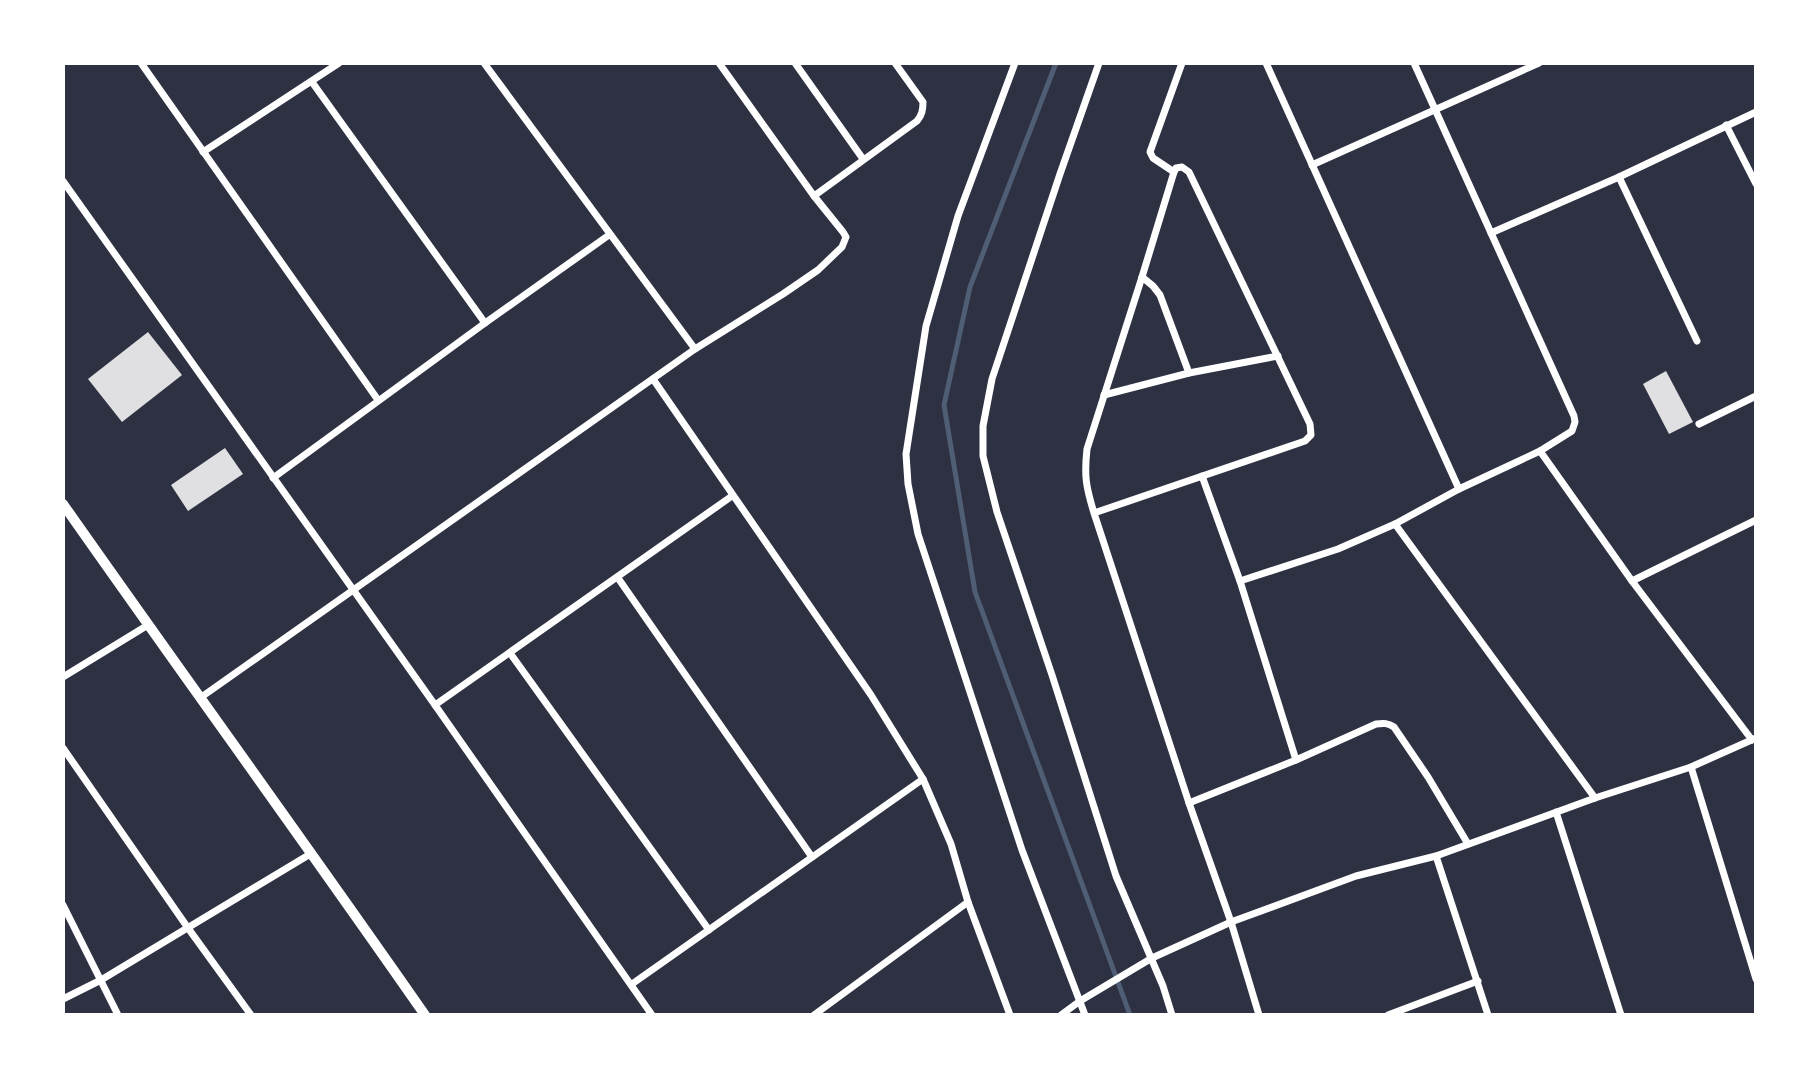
<svg xmlns="http://www.w3.org/2000/svg" width="1819" height="1078" viewBox="0 0 1819 1078" font-family="'Space Grotesk',sans-serif">
  <rect width="100%" height="100%" fill="#2d3142"/>
  <g fill="none" stroke-linecap="round" stroke-linejoin="round">
    <polyline stroke="#4f5d75" stroke-width="5" points="1056,63 970,287 944,405 975,592 1130,1015"/>
  </g>
  <g fill="#e0e0e3">
    <polygon points="148,332 182,375 122,422 88,379"/>
    <polygon points="1666,371 1693,422 1669,434 1643,384"/>
    <polygon points="225,448 243,474 188,511 171,485"/>
  </g>
  <g fill="none" stroke-linecap="round" stroke-linejoin="round">
    <g stroke="#fff" stroke-width="7">
      <polyline points="141,63 378,400"/>
      <polyline points="484,63 695,349"/>
      <polyline points="795,63 863,159"/>
      <polyline points="1015,63 958,216 926,326 906,454 908,484 918,534 1022,850 1085,1015"/>
      <polyline points="1099,63 1060,174 992,379 983,426 983,456 997,512 1052,675 1116,876 1163,986 1172,1015"/>
      <polyline points="1266,63 1459,489"/>
      <polyline points="312,82 485,323"/>
      <polyline points="1726,125 1756,184"/>
      <polyline points="203,152 339,63"/>
      <polyline points="1312,165 1539,63"/>
      <polyline points="1174,172 1153,158 1150,152 1182,63"/>
      <polyline points="1619,177 1697,341"/>
      <polyline points="63,181 435,705"/>
      <path d="M814 196 917 121C922 115 923 110 923 102L895 63"/>
      <polyline points="1491,233 1619,177 1756,112"/>
      <polyline points="1142,277 1153,286 1160,295 1189,373"/>
      <polyline points="653,379 871,695 923,779 951,844 968,902 1010,1015"/>
      <polyline points="1104,395 1189,373 1278,356"/>
      <polyline points="1699,424 1756,396"/>
      <polyline points="1540,451 1632,581 1752,740"/>
      <polyline points="1202,476 1240,581 1296,760"/>
      <polyline points="273,478 485,323 609,235"/>
      <path d="M1094 513 1305 441 1311 435 1310 424 1189 172 1182 167 1176 168 1174 172 1142 277 1087 449C1084 476 1086 487 1094 513L1189 803 1231 922 1259 1015"/>
      <polyline points="1395,524 1595,798"/>
      <polyline points="618,578 812,857"/>
      <polyline points="1240,581 1338,549 1395,524 1459,489 1540,451 1572,431 1575,422 1574,416 1414,63"/>
      <polyline points="1632,581 1756,520"/>
      <polyline points="510,653 709,930"/>
      <polyline points="63,677 148,625"/>
      <polyline points="200,698 695,349 783,294 818,270 842,247 846,237 843,232 814,196 719,63"/>
      <polyline points="63,748 188,928 251,1015"/>
      <polyline points="1691,767 1756,979"/>
      <path d="M1189 803 1296 760 1376 724C1384 723 1388 723 1394 727L1428 777 1468 844"/>
      <polyline points="1556,812 1621,1015"/>
      <polyline points="1436,856 1488,1015"/>
      <polyline points="63,905 118,1015"/>
      <polyline points="632,984 923,779"/>
      <polyline points="63,999 101,980 312,853"/>
      <polyline points="652,1015 435,705 732,496"/>
      <polyline points="814,1015 968,902"/>
      <polyline points="1061,1015 1080,1001 1152,958 1231,922 1356,876 1436,856 1595,798 1691,767 1756,738"/>
      <polyline points="1388,1015 1478,981"/>
    </g>
    <path stroke="#fff" stroke-width="10" d="M63 504C183 675 306 844 425 1015"/>
  </g>
  <rect width="1819" height="1078" fill="none" stroke="#ffffff" stroke-width="130"/>
</svg>
